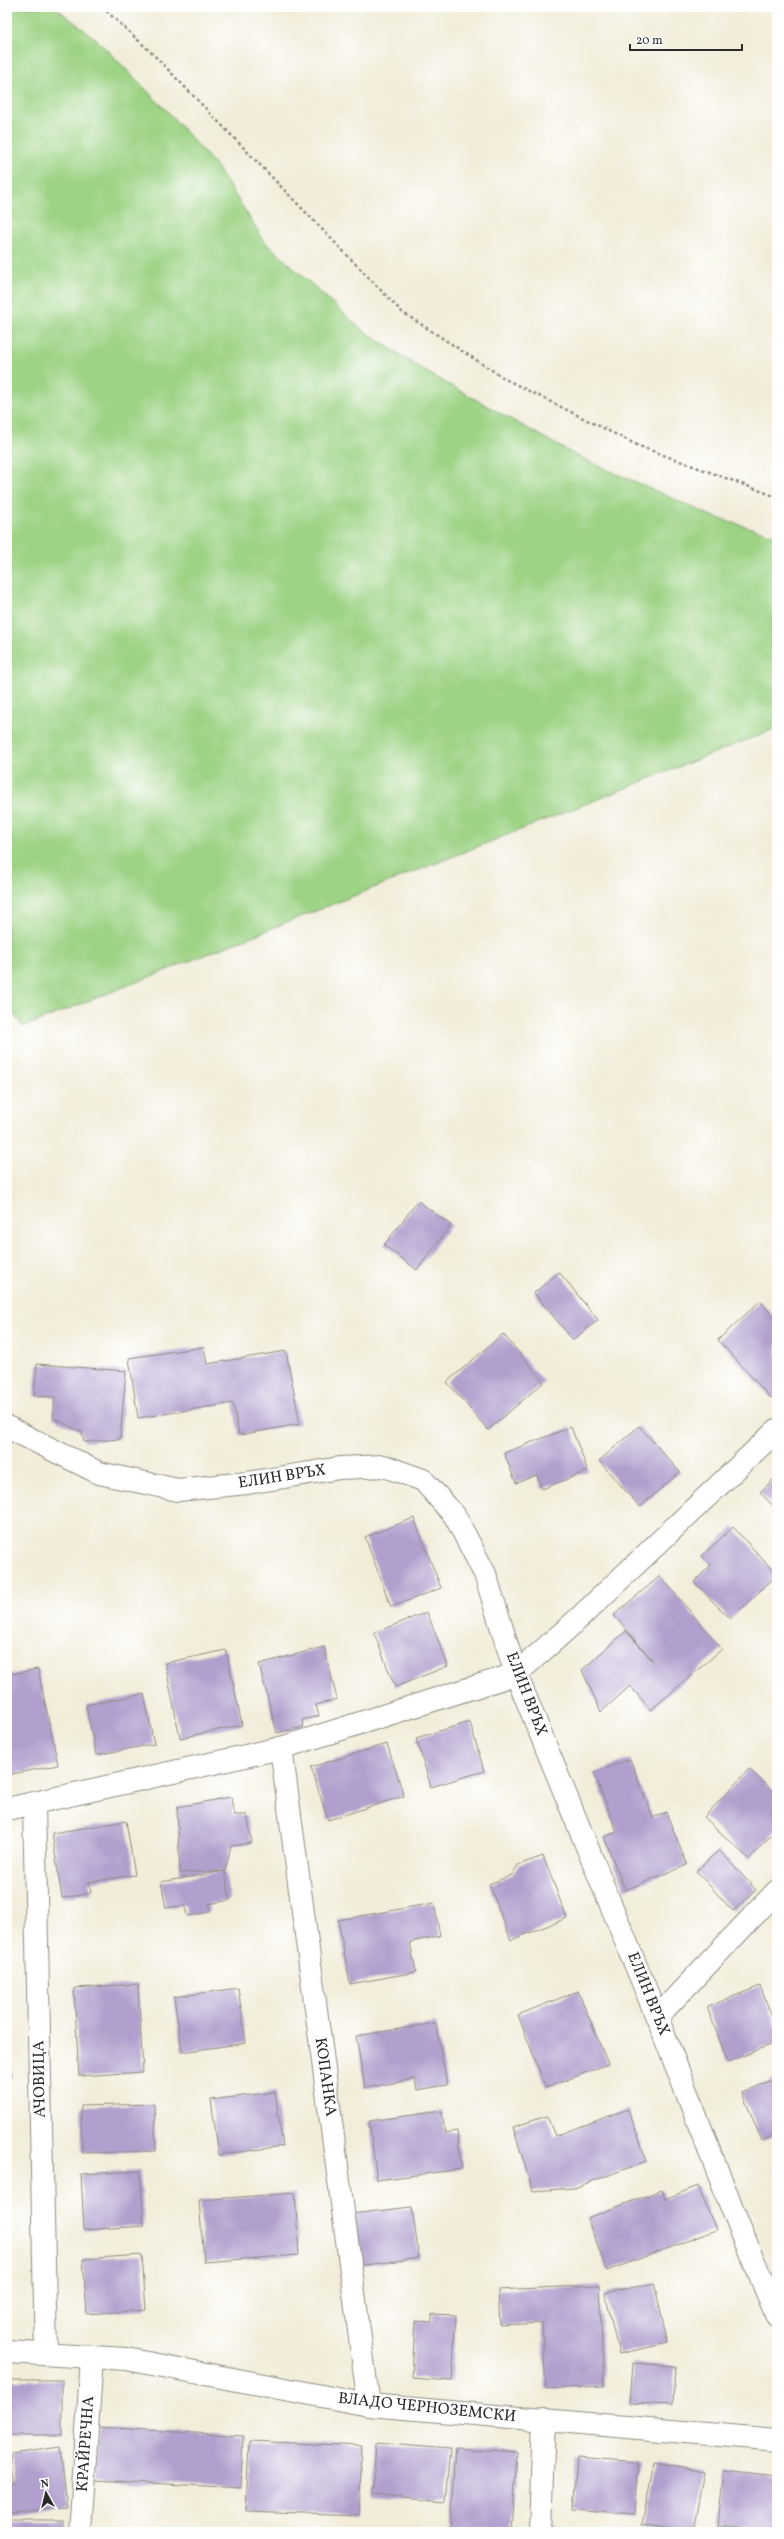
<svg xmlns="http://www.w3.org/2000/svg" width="784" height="2539" viewBox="0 0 784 2539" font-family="Vollkorn,serif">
  <rect width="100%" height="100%" fill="#fff"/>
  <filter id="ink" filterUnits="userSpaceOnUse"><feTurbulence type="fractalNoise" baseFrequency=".025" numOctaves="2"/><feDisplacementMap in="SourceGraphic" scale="8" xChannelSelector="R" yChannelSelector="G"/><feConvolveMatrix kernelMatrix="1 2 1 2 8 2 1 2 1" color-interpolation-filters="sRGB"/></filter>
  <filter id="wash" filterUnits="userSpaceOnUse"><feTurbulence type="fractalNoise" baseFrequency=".012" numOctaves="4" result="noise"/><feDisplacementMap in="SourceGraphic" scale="16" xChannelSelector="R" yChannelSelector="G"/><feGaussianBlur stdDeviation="0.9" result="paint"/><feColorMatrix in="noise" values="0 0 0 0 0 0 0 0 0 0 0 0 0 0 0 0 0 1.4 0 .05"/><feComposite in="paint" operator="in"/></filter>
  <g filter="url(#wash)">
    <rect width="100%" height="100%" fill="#f1edd9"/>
    <polygon fill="#9dd384" stroke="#647f58" points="7,7 55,7 97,40 168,112 217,167 265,242 361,329 423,370 575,455 714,517 777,536 777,728 23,1027 7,1004"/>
    <g id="blocks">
      <g fill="#b1a0ce">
        <polygon points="418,1201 451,1225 417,1270 384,1245"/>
        <polygon points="559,1272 598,1320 573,1340 534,1293"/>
        <polygon points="760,1301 777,1320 777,1393 771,1398 718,1340"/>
        <polygon points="503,1334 544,1382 488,1430 447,1382"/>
        <polygon points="204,1347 207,1364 286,1351 300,1424 239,1435 233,1403 138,1418 129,1358"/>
        <polygon points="37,1364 126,1371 120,1439 84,1442 82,1432 53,1418 55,1397 34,1396"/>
        <polygon points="639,1426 680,1472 640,1507 599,1461"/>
        <polygon points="571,1427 588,1471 542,1489 537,1475 516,1483 504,1453"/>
        <polygon points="777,1476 777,1510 760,1492"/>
        <polygon points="414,1518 441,1588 391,1607 365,1537"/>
        <polygon points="733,1527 777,1575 730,1619 694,1582 711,1565 702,1556"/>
        <polygon points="660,1576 722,1649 651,1710 630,1686 601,1712 582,1670 626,1631 653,1661 614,1615"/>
        <polygon points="427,1612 448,1666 395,1687 374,1633"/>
        <polygon points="324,1647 337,1699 316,1705 319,1716 302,1720 303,1727 277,1733 259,1664"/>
        <polygon points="226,1650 242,1725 180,1738 165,1663"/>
        <polygon points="38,1669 58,1765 7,1775 7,1675"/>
        <polygon points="144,1694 154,1744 96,1755 86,1705"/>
        <polygon points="470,1722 484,1771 431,1787 416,1738"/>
        <polygon points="387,1744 404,1796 328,1820 311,1767"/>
        <polygon points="630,1759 653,1818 666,1812 687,1865 625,1890 604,1837 617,1832 594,1773"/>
        <polygon points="749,1769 777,1795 777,1829 749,1859 704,1817"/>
        <polygon points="231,1797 234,1815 247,1815 252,1843 231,1846 225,1871 180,1873 177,1807"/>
        <polygon points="126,1821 135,1875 89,1882 91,1893 62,1898 52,1833"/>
        <polygon points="719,1850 756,1890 733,1911 696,1871"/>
        <polygon points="543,1856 567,1918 511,1940 489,1884 512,1875 518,1865"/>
        <polygon points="225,1871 230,1900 209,1904 210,1912 187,1916 185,1905 166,1908 161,1882"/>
        <polygon points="434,1903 440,1936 410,1942 416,1972 350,1984 338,1920"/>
        <polygon points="138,1984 143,2072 79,2076 74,1988"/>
        <polygon points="760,1986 777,2029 777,2042 728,2062 707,2007"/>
        <polygon points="238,1988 246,2043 182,2052 174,1997"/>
        <polygon points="578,1991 608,2064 546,2088 518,2015"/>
        <polygon points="436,2023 447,2085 417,2090 415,2079 365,2088 356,2036"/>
        <polygon points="7,2041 12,2076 7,2076"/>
        <polygon points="777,2078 777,2134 762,2141 742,2093"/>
        <polygon points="275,2092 283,2146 219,2155 211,2100"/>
        <polygon points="154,2104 156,2151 82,2153 81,2106"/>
        <polygon points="628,2109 647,2161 574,2188 533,2191 513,2127 547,2116 555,2136"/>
        <polygon points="442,2111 445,2133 457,2131 462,2169 377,2180 369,2121"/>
        <polygon points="140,2171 144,2226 84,2230 81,2174"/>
        <polygon points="698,2186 716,2230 607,2271 587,2218 662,2190 665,2199"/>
        <polygon points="295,2193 299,2255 204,2262 199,2200"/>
        <polygon points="412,2207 419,2258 358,2266 351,2214"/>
        <polygon points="142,2255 146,2310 87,2314 83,2259"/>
        <polygon points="654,2283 668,2343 619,2354 605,2293"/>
        <polygon points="599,2285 604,2386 546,2389 542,2323 500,2325 498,2290"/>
        <polygon points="432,2314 456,2315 452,2381 412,2378 415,2321 432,2322"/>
        <polygon points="633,2363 675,2366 673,2405 630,2403"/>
        <rect x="7" y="2380" width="55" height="55"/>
        <polygon points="98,2427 243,2436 241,2488 95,2480"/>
        <polygon points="249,2441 362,2446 359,2516 246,2512"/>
        <polygon points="376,2443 450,2449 445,2502 372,2495"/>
        <polygon points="60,2447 67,2506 7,2514 7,2483 14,2482 11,2454"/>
        <polygon points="455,2448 517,2452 512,2532 450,2532"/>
        <polygon points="577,2457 638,2462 634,2514 573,2509"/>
        <polygon points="654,2462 705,2471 694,2532 681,2532 642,2525"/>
        <polygon points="724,2471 777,2477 777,2531 718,2525"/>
        <rect x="9" y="2520" width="54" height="12"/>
      </g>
    </g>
  </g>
  <g filter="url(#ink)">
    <use href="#blocks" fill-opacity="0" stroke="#8e8c82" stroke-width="1"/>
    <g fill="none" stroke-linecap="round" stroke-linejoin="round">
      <g stroke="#8e8c82" stroke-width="24">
        <g id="street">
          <polyline points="7,1427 99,1473 178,1490 247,1483 340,1468 384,1466 423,1480 455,1516 485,1574 516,1674 657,2017 739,2226 777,2316"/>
          <polyline points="281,1748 369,2405"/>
          <polyline points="34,1805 46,2353"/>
          <polyline points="7,1809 281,1748 516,1674 577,1620 777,1430"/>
          <polyline points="657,2017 777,1891"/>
          <polyline points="7,2352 126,2359 369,2405 777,2440"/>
          <polyline points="80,2532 92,2357"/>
          <polyline points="540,2532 544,2419"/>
        </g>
      </g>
      <polyline stroke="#8e8c82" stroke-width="2.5" stroke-dasharray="3 3" stroke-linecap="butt" points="102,7 152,53 402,312 507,380 639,446 777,497"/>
      <use href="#street" stroke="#fff" stroke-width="22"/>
    </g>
  </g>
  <g text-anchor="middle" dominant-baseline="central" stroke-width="3" stroke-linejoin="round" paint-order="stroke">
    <g font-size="16" fill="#2b2b2b" stroke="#fff">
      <text transform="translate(282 1477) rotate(-9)">ЕЛИН ВРЪХ</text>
      <text transform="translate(526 1694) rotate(69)">ЕЛИН ВРЪХ</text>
      <text transform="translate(648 1994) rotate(68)">ЕЛИН ВРЪХ</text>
      <text transform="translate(325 2077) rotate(82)">КОПАНКА</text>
      <text transform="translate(40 2079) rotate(-91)">АЧОВИЦА</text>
      <text transform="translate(427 2408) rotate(6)">ВЛАДО ЧЕРНОЗЕМСКИ</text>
      <text transform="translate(86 2444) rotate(-86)">КРАЙРЕЧНА</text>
    </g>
  </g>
  <rect width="784" height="2539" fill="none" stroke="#fff" stroke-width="24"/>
  <g transform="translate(46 2493) rotate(352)" stroke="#ffffff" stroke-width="3" paint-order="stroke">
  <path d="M0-3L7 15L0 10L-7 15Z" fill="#2b2b2b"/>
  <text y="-6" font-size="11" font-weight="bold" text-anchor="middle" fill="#2b2b2b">N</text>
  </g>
  <path d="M630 44v6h112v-6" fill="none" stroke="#2b2b2b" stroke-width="2"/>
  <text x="636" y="44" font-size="12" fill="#2b2b2b" stroke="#ffffff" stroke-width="3" paint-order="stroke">20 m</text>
</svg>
